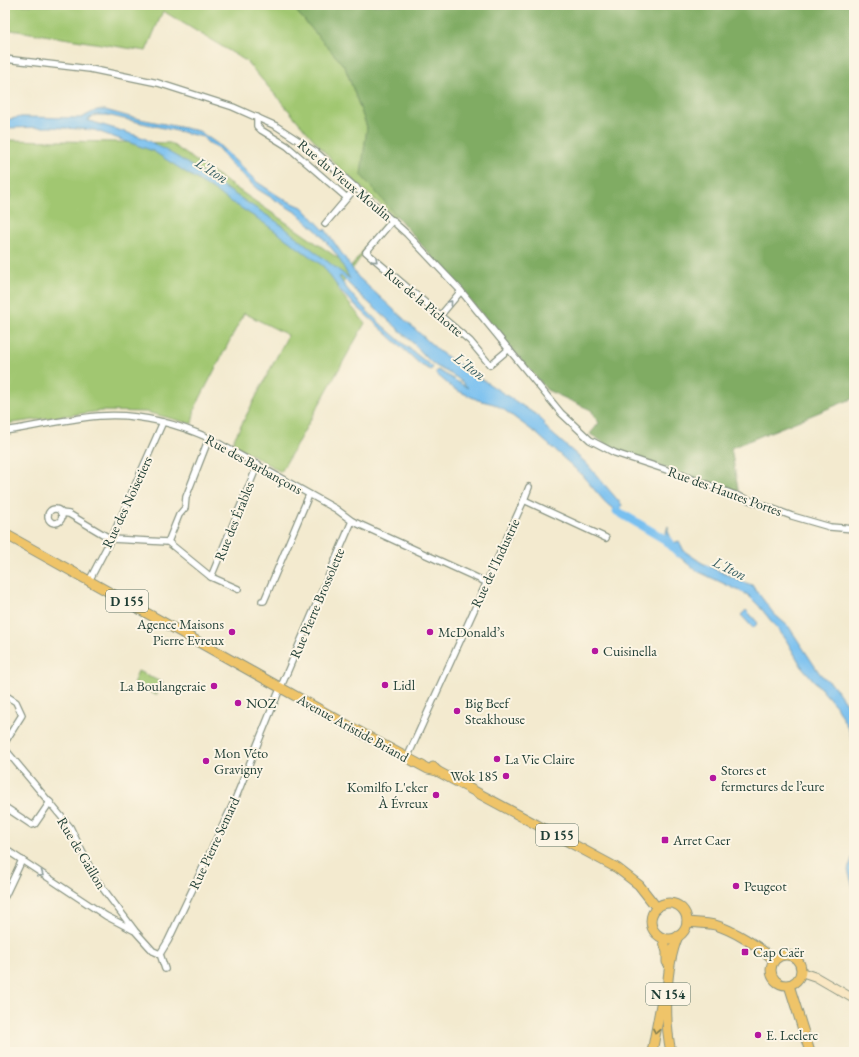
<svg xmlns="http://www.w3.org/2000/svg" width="859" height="1057" viewBox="0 0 859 1057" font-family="'EB Garamond',serif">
  <rect width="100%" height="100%" fill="#fcf5e5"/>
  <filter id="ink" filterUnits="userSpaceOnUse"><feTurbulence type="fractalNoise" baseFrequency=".025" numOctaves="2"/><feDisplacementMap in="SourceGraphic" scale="8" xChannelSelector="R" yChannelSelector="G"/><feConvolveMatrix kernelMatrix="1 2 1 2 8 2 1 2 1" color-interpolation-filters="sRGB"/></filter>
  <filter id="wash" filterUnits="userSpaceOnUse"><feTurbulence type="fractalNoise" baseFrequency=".012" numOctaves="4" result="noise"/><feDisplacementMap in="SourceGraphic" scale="16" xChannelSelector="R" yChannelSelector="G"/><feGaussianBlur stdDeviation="0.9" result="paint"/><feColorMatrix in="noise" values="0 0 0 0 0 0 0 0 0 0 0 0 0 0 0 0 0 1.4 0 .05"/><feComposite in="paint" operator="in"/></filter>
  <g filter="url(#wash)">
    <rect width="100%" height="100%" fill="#f3eacf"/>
    <g fill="#a1c771" stroke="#608252">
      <polygon points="5,5 291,5 345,67 367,127 361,175 397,214 367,248 338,290 365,323 281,472 232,443 288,335 244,313 195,408 192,424 146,412 101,411 5,424 5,213 11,194 5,184 5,140 170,143 351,267 391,214 333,162 246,61 163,11 146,51 5,29"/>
      <polygon points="138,671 163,683 156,695 133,684"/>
    </g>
    <polygon fill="#80ac63" stroke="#50744c" points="291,5 854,5 854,398 731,448 739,495 612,448 590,434 599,423 591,410 547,390 361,175 367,127 345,67"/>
    <g fill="#78c0f0" stroke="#4c7e92" fill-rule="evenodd">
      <path d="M97 110H105L130 117 199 131 219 145 257 182 283 199 302 207 324 230 325 229 358 277 440 352 535 414 544 422 543 423 548 430 586 463 622 505 620 510 629 516 626 520 605 502 580 473 537 434 503 409 494 404 478 400 454 389 435 373 438 370 468 388C455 372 436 370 427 358 401 328 367 304 341 276L339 277C355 305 407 348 433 367L431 370 421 365 342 293 323 266 264 223 153 151 94 130 50 127 5 128V120L21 117 81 118ZM96 115H107L203 137 207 142 218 148 229 162 257 189 297 213 318 232 337 255 350 279 277 222 179 158 144 138 87 120Z"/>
      <polygon points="668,526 668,531 673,543 679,541 684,551 702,563 740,581 752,585 774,614 789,627 820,674 834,686 854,715 854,746 849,730 836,706 802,667 785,638 759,606 748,595 695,570 669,548 671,544 663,543"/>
      <polygon points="746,610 758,623 753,628 741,615"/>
      <polygon points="854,853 854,890 848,870"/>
    </g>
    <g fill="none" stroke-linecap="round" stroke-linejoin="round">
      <polyline stroke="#78c0f0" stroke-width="9" points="617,511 666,540 679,553"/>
    </g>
  </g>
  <g filter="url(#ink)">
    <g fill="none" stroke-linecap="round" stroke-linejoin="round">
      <g stroke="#899482" stroke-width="8">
        <g id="minor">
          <polyline points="5,59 90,69 158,83 233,107 276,126 316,152 407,234 461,291 561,413 590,440 615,453 679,474 792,516 830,527 854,529"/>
          <polyline points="257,117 257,126 261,130 287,146 347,198 356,187"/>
          <polyline points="393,220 366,252 470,341 490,365 509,349"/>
          <polyline points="325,224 347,198"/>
          <polyline points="440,316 461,291"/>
          <path d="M5 431C36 426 67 419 99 416 136 413 175 423 209 438L336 509 352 521 486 582"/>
          <polyline points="524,500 529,487"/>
          <circle cx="55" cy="516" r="7"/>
          <polyline points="61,513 69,514 111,539 168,542 211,577 238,589"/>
          <polyline points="168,542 179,515 185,508 186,497 209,438"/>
          <polyline points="211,577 258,464"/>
          <polyline points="89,581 113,535 163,422"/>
          <polyline points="262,601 264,601 309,495"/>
          <polyline points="5,695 16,702 22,715 5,742"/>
          <polyline points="5,749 70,827 95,878 135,931 153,951 160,954"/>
          <polyline points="407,758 524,500 606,538"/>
          <polyline points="5,807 32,825 35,824 50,802"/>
          <polyline points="5,849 106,916 133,930"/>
          <polyline points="5,896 22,860"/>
          <polyline points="160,954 168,941 234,802 277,696 352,521"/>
          <polyline points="160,954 165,969"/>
        </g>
      </g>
      <g stroke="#899482" stroke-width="10">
        <polyline id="secondary" points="801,972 816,977 854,999"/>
      </g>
      <g stroke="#899482" stroke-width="11">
        <g id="primary">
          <polyline points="5,534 376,741 428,769 437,771"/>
          <polyline points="433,767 437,771 617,868 639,885 657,908"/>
          <circle cx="669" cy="921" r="18"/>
          <path d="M687 922C696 923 706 923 715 925 733 930 760 947 774 960"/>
          <circle cx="786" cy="970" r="15"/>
          <polyline points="789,985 810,1052"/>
        </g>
      </g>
      <g stroke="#899482" stroke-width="11">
        <g id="trunk">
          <polyline points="663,938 667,952 667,962"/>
          <polyline points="652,1052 663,994"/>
          <path d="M671 1052C664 1019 665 967 678 936"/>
        </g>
      </g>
      <use href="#minor" stroke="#fff" stroke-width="5.5"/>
      <use href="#secondary" stroke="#f9e7c3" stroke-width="8"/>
      <use href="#primary" stroke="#efc469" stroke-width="9"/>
      <use href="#trunk" stroke="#efc469" stroke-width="9"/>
    </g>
    <defs><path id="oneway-chevron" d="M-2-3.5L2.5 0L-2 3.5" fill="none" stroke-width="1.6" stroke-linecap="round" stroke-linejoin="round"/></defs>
    <g stroke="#8f9e9a">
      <use href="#oneway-chevron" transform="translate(375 260) rotate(41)"/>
      <use href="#oneway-chevron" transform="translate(450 303) rotate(-49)"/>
      <use href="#oneway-chevron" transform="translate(41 874) rotate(35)"/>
    </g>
    <use stroke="#7d7a4c" href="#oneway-chevron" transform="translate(656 1031) rotate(101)"/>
  </g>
  <g fill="#b5179e" stroke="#fcf5e5" stroke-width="1.5">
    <circle cx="232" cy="632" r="4"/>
    <circle cx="430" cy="632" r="4"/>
    <circle cx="595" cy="651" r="4"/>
    <circle cx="385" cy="685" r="4"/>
    <circle cx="214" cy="686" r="4"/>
    <circle cx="238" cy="703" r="4"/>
    <circle cx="457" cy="711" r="4"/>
    <circle cx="497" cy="759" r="4"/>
    <circle cx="206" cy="761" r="4"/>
    <circle cx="506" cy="776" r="4"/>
    <circle cx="713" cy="778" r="4"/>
    <circle cx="436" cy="795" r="4"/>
    <rect x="661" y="836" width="8" height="8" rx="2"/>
    <circle cx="736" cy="886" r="4"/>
    <rect x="741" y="948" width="8" height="8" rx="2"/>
    <circle cx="758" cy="1035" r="4"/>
  </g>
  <g text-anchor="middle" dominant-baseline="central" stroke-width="4" stroke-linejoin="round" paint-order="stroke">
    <g fill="#fcf5e5" stroke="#617469" stroke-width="1">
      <rect x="106" y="590" width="42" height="22" rx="3"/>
      <rect x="536" y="824" width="42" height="22" rx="3"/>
      <rect x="646" y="983" width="44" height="22" rx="3"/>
    </g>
    <g font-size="13" font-weight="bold" fill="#1f3d34">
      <text x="127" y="601">D 155</text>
      <text x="557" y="835">D 155</text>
      <text x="668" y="994">N 154</text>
    </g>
    <g font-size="14" fill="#1f3d34" stroke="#fcf5e5">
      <text transform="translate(345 180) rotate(40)">Rue du Vieux Moulin</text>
      <text transform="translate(424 302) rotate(40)">Rue de la Pichotte</text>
      <text transform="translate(254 464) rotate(29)">Rue des Barbançons</text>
      <text transform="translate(725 491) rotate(20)">Rue des Hautes Portes</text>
      <text transform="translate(127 502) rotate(-65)">Rue des Noisetiers</text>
      <text transform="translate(234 521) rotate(-68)">Rue des Érables</text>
      <text transform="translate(495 563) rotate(-65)">Rue de l'Industrie</text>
      <text transform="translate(317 603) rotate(-67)">Rue Pierre Brossolette</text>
      <text transform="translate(353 728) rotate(29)">Avenue Aristide Briand</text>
      <text transform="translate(214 843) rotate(-65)">Rue Pierre Semard</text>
      <text transform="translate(82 853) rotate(59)">Rue de Gaillon</text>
    </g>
    <g font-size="14" fill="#1f3d34" stroke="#fcf5e5" text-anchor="start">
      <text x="224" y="624" text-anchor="end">Agence Maisons<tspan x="224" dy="16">Pierre Evreux</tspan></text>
      <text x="438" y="632">McDonald’s</text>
      <text x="603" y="651">Cuisinella</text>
      <text x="393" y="685">Lidl</text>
      <text x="206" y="686" text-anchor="end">La Boulangeraie</text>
      <text x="246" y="703">NOZ</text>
      <text x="465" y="703">Big Beef<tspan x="465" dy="16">Steakhouse</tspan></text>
      <text x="214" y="753">Mon Véto<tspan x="214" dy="16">Gravigny</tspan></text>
      <text x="505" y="759">La Vie Claire</text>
      <text x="721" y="770">Stores et<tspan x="721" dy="16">fermetures de l’eure</tspan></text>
      <text x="498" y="776" text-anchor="end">Wok 185</text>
      <text x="428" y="787" text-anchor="end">Komilfo L'eker<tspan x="428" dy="16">À Évreux</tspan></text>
      <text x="673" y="840">Arret Caer</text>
      <text x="744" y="886">Peugeot</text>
      <text x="753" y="952">Cap Caër</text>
      <text x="766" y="1035">E. Leclerc</text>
    </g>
    <g font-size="15" font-style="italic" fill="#355e63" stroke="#fcf5e5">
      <text transform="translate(212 170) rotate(32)">L'Iton</text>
      <text transform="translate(470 366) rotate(37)">L'Iton</text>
      <text transform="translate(730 568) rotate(26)">L'Iton</text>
    </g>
  </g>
  <rect width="859" height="1057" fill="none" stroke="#fcf5e5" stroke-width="20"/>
</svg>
